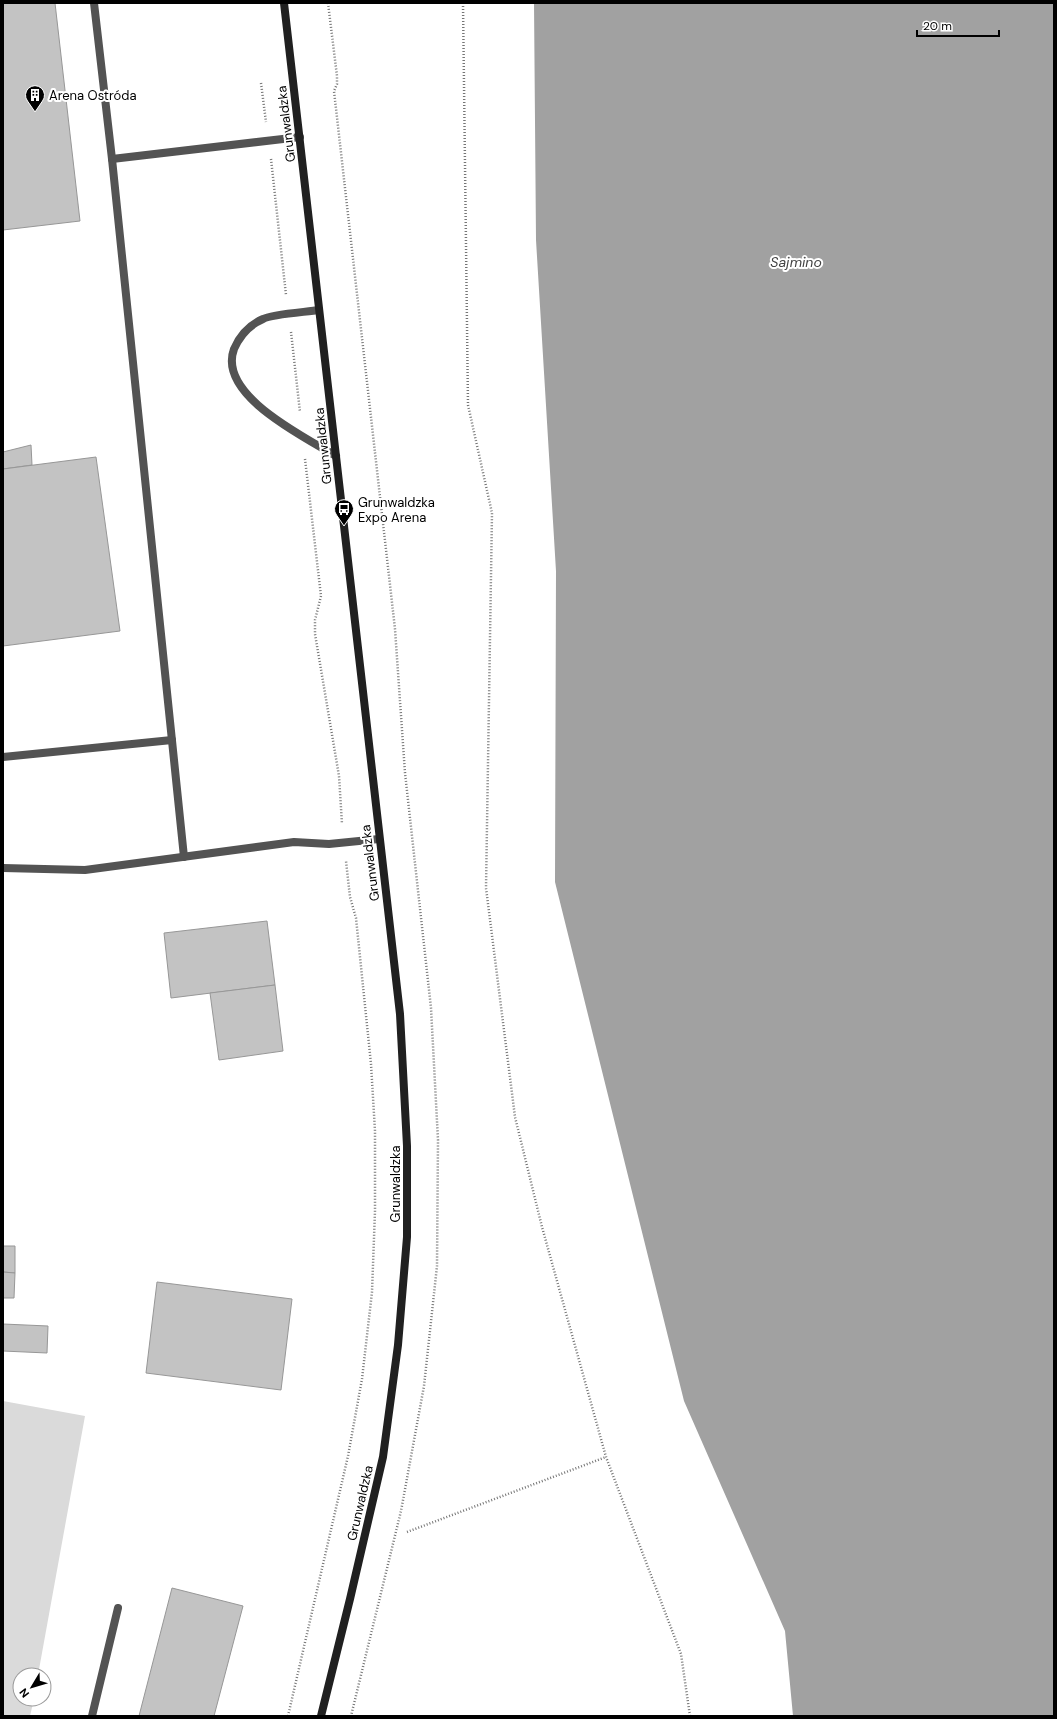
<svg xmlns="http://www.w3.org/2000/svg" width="1057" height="1719" viewBox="0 0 1057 1719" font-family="'DM Sans',sans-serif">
  <rect width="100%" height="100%" fill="#fff"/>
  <polygon fill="#dadada" points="3,1401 85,1416 38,1675 20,1675 20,1699 34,1699 30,1716 3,1716"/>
  <polygon fill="#a1a1a1" points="534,3 1054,3 1054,1716 793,1716 785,1631 684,1401 555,882 556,571 536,240"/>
  <g fill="#c3c3c3" stroke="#979797">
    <polygon points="3,3 55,3 80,221 3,230"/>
    <polygon points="31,445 32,465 3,469 3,452"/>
    <polygon points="96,457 120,631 3,646 3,469"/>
    <polygon points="267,921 275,985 171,998 164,933"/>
    <polygon points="275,985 283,1051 219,1060 210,993"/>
    <polygon points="3,1246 15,1246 15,1273 3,1272"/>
    <polygon points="3,1272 15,1273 14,1298 3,1298"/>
    <polygon points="157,1282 292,1299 281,1390 146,1373"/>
    <polygon points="3,1324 48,1326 47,1353 3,1351"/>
    <polygon points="172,1588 243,1606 214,1716 139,1716"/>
  </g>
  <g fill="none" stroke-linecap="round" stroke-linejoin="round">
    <g stroke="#757575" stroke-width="2.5" stroke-dasharray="1 2" stroke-linecap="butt">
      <polyline points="328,3 337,76 337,84 334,91 395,629 405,773 431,1008 438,1140 437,1266 424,1386 401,1511 351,1716"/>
      <polyline points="463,3 468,405 492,513 486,888 515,1117 542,1227 606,1457 681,1654 690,1716"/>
      <polyline points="261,83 266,122"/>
      <polyline points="271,159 286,295"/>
      <polyline points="291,332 300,412"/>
      <polyline points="305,459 321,596 315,620 315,634 339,776 342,824"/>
      <polyline points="407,1532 606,1457"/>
      <polyline points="288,1716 348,1456 362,1379 372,1292 375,1211 375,1131 371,1064 356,918 350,897 346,861"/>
    </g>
    <g stroke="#535353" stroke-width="8">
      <polyline points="94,3 112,159 184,857"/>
      <polyline points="112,159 300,137"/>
      <path d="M319 310C307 312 272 314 263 319 249 325 240 335 234 349 217 395 305 437 336 456"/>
      <polyline points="3,757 172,740"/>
      <polyline points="3,868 85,870 294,842 329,844 379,839"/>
      <polyline points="92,1716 118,1608"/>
    </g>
    <polyline stroke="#202020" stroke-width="8" points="284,3 400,1014 407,1146 407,1237 398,1345 383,1457 350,1599 321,1716"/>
  </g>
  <defs>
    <g id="building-pin" transform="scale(1)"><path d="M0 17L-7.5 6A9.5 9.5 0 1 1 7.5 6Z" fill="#000" stroke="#fff"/><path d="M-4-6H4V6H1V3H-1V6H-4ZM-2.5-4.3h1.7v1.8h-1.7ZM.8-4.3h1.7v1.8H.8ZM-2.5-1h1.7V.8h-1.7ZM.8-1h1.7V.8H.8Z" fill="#fff"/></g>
    <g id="bus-pin" transform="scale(1)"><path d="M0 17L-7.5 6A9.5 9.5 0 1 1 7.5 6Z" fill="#000" stroke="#fff"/><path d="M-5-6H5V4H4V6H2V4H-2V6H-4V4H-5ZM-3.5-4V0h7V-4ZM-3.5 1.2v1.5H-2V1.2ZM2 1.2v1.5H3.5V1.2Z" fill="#fff"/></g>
  </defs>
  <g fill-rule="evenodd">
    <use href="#building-pin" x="35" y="95"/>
    <use href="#bus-pin" x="344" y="509"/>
  </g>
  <g text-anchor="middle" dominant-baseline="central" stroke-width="4" stroke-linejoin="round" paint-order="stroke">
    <g font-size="13" fill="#000" stroke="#fff" text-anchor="start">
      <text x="49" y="95">Arena Ostróda</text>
      <text x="358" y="502">Grunwaldzka<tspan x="358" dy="15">Expo Arena</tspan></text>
    </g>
    <g font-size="13" fill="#000" stroke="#fff">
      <text transform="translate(286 124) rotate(-97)">Grunwaldzka</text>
      <text transform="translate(323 446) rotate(-96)">Grunwaldzka</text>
      <text transform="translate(370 863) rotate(-97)">Grunwaldzka</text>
      <text transform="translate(395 1184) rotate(-90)">Grunwaldzka</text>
      <text transform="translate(360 1503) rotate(-77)">Grunwaldzka</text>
    </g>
    <g font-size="14" font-style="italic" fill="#424242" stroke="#fff">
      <text x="796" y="262">Sajmino</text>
    </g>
  </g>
  <rect width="1057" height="1719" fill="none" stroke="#000000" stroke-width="8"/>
  <g transform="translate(32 1687) rotate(232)"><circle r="19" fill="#ffffff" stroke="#999999"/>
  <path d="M0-3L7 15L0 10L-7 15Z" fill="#000000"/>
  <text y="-6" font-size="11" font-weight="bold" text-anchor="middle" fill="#000000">N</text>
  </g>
  <path d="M917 30v6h82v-6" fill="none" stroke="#000000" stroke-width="2"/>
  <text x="923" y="30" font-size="12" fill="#000000" stroke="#ffffff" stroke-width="3" paint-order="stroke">20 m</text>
</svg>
